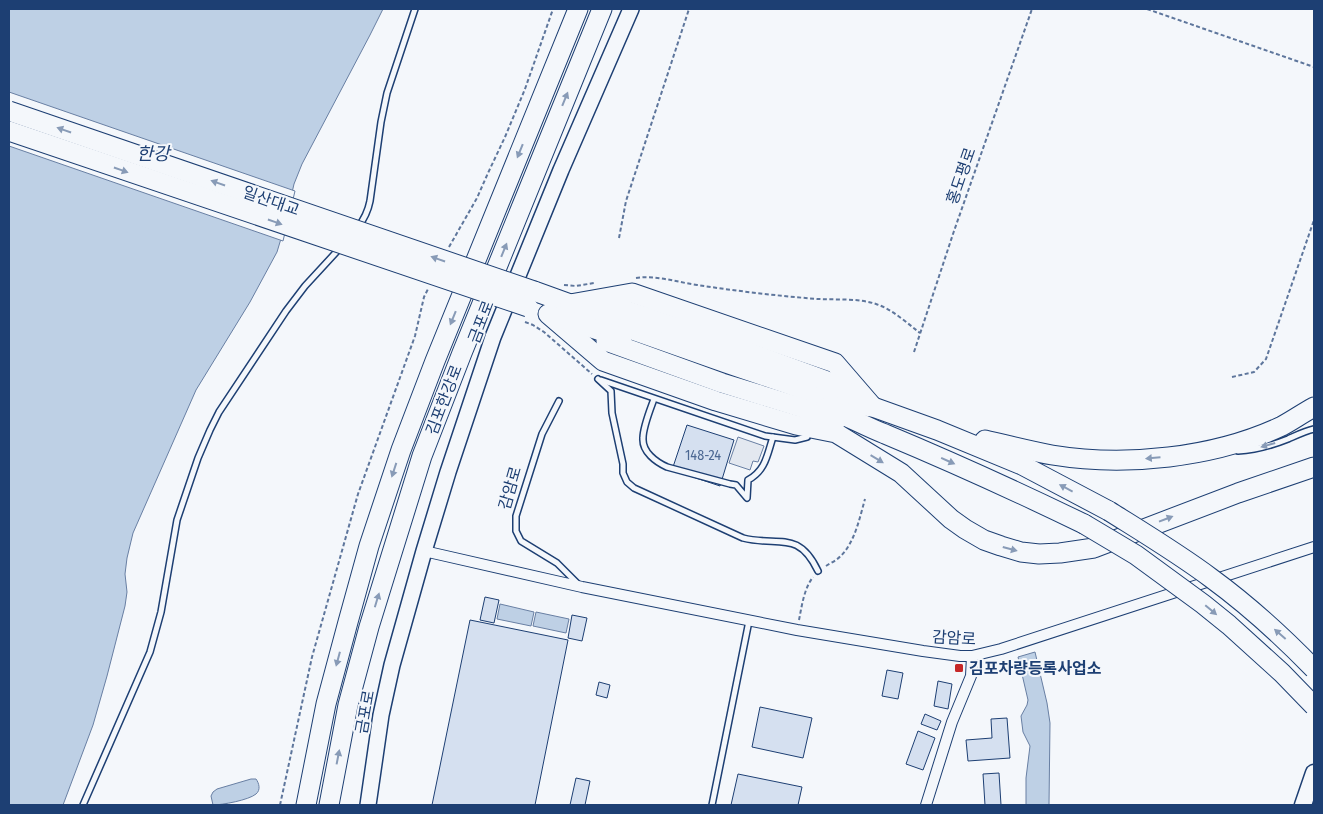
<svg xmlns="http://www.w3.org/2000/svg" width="1323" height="814" viewBox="0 0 1323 814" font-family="'Fira Sans Condensed','Noto Sans KR',sans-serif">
  <rect width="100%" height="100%" fill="#f4f7fb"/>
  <polygon fill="#e3e8f0" stroke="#687fa3" points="738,437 764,446 758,462 753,461 750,470 729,463"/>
  <g fill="#bed0e5" stroke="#687fa3">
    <polygon points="9,9 383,9 370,35 302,164 294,184 283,232 277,252 250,302 196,390 133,533 127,558 125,574 127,592 125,606 107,676 93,725 63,805 9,805"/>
    <polygon points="500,604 534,612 531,626 497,619"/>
    <polygon points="536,612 569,619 566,633 533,626"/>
    <polygon points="1035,652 1047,703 1050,723 1049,805 1026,805 1026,778 1030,746 1023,732 1021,716 1027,705 1028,700 1018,657"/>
    <path d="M251 779H256C259 783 261 790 256 794 249 800 222 805 213 805L211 796 213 792 217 789Z"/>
  </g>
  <polygon fill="#f4f7fb" stroke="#687fa3" points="9,92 295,191 283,241 9,146"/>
  <g fill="#d5e0f0" stroke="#1d3f73">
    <polygon points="687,425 734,440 720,486 672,470"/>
    <polygon points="485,597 499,600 494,623 480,620"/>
    <polygon points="572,615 587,618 582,641 568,638"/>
    <polygon points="470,620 568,640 535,805 432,805"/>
    <polygon points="887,670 903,673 898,699 882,696"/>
    <polygon points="938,681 952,684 948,709 934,706"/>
    <polygon points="599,682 610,685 607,698 596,695"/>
    <polygon points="760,707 812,718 803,758 752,747"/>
    <polygon points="925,714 941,721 937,730 921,724"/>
    <polygon points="1007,718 1010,758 968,761 966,740 992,738 991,719"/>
    <polygon points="918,731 935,738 923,770 906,764"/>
    <polygon points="999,773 1001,805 985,805 983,774"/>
    <polygon points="738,774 802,787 798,805 731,805"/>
    <polygon points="576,778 590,781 585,805 570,805"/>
  </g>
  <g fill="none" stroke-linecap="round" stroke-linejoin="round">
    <g stroke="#1d3f73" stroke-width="8">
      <g id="lane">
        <path d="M358 227C365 218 368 211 370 201L381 122 387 93 415 9"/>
        <path d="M598 379 611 391 612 413 623 464V473L627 482 634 488 743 538C778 547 798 529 818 571"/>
        <polyline points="601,380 765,436 795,440 807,437"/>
        <path d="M654 399C650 410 643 427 643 438 642 452 656 462 667 467L730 484 736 485 747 498 748 480C766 470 767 455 773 437"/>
        <polyline points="559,401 542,434 516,516 516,531 521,541 557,563 578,584"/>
        <path d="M1238 451C1255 450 1273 445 1288 439 1297 435 1305 431 1314 429"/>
        <polyline points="83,805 150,652 161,612 177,520 198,458 210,430 219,412 286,311 305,286 340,248"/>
        <polyline points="712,805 749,621"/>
      </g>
    </g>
    <g stroke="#1d3f73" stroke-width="12">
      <g id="street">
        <polyline points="424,551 582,587 797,630 923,651 960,656 972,656 1001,649 1314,547"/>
        <polyline points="926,805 952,722 971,676 972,656"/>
      </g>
    </g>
    <g stroke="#1d3f73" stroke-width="18">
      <polyline id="secondary" points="368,805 381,715 392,665 424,551 448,472 493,337 561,170 631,9"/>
    </g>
    <g stroke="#1d3f73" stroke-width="19">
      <polyline id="primary" points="1303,805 1314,773"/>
    </g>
    <g stroke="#1d3f73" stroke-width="21">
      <g id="highway">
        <polyline points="534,291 570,304 624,327 726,363 846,404 873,407 937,430 1022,465 1109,511"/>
        <polyline points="570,304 632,293 835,363 873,407"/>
        <polyline points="591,307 628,311 734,347 827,381 859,399"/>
        <polyline points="548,314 603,361 716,401 796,425 836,433 901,473 951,519 965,529 984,540 1001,546 1021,552 1039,554 1060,553 1094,548 1238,493 1314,467"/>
        <polyline points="558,317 622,338"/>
        <polyline points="606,341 722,383 838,419"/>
        <path d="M825 408C846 415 864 426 885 434 952 462 1018 492 1084 524"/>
        <path d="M985 440C1007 445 1029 451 1052 455 1125 467 1214 458 1282 426 1293 420 1303 413 1314 407"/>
        <polyline points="306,805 326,704 348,622 369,546 401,450 435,361 578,9"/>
        <polyline points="329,805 348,705 369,627 422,456 462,353 602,9"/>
      </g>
    </g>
    <g stroke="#5e769c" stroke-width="2" stroke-dasharray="4 2.5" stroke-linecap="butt">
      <polyline points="1147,9 1314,67"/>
      <polyline points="619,238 626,201 689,9"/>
      <polyline points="449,247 477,198 488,173 505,137 525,89 553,9"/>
      <path d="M636 278C657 275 676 282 697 285 737 291 778 296 818 299 837 300 858 298 876 304 892 309 907 323 920 333"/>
      <polyline points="564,285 576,286 594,283"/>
      <polyline points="525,322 533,325 544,332 592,374"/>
      <polyline points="914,352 954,231 1032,9"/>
      <polyline points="1232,377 1254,372 1266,359 1314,220"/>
      <path d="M826 566C829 564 833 562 836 560 854 547 859 520 865 499"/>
      <path d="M799 620C802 605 804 589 813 577"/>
      <polyline points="280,805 312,657 358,494 415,336 424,297 428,289"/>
    </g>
    <use href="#lane" stroke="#f4f7fb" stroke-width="5"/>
    <use href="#street" stroke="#f4f7fb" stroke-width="10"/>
    <use href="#secondary" stroke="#f4f7fb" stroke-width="15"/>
    <use href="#primary" stroke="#f4f7fb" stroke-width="16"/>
    <use href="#highway" stroke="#f4f7fb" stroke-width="19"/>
    <g stroke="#1d3f73" stroke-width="21" stroke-linecap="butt">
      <g id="highway-bridge">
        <polyline points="9,111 534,291"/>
        <polyline points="9,131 528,307"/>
        <path d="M1109 511C1144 533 1179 554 1211 578 1248 605 1282 636 1314 669"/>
        <polyline points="1084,524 1136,555 1203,604 1229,625 1282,673 1314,706"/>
      </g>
    </g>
    <use href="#highway-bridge" stroke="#f4f7fb" stroke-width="19"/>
  </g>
  <defs><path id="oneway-solid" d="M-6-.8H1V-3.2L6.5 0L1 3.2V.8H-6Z" transform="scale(1.25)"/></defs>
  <g fill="#889bb7">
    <use href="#oneway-solid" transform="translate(565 99) rotate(-68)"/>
    <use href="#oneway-solid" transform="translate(64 130) rotate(-161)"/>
    <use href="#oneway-solid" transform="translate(520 151) rotate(112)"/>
    <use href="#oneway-solid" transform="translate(121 170) rotate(19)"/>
    <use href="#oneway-solid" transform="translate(218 183) rotate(-161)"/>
    <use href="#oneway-solid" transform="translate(275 222) rotate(19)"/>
    <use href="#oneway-solid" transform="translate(504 250) rotate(-68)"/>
    <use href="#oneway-solid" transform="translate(438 259) rotate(-161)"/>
    <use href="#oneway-solid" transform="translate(453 318) rotate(112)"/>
    <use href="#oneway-solid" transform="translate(1268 445) rotate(164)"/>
    <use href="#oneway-solid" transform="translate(1153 458) rotate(175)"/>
    <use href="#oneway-solid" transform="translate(877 459) rotate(31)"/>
    <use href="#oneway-solid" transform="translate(948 461) rotate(24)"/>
    <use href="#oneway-solid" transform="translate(394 470) rotate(108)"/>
    <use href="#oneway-solid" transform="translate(1066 488) rotate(-152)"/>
    <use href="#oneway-solid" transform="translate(1166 519) rotate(-21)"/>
    <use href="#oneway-solid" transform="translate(1010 549) rotate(15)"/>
    <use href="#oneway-solid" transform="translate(377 600) rotate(-73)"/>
    <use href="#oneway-solid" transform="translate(1211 610) rotate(40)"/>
    <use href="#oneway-solid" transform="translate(1280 634) rotate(-139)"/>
    <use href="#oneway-solid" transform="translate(338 659) rotate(105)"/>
    <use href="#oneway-solid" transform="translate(338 757) rotate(-79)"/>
  </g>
  <rect fill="#c62828" stroke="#f4f7fb" stroke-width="2" x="954" y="663" width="10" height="10" rx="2.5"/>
  <g text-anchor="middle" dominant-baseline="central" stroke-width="4" stroke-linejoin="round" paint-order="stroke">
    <g font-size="14" fill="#4b6792">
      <text x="703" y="455">148-24</text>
    </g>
    <g font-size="16" fill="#1d3f73" stroke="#f4f7fb">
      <text transform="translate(961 176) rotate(-71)">홍도평로</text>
      <text transform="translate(271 201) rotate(19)">일산대교</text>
      <text transform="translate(481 322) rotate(-69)">금포로</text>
      <text transform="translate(444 400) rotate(-69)">김포한강로</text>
      <text transform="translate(510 488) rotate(-74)">감암로</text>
      <text transform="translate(954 638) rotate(3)">감암로</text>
      <text transform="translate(365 712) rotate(-80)">금포로</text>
    </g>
    <g font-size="16" font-weight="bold" fill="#1d3f73" stroke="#f4f7fb" text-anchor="start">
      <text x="969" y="668">김포차량등록사업소</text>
    </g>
    <g font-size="18" font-style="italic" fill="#1d3f73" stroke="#f4f7fb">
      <text x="153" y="154">한강</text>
    </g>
  </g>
  <rect width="1323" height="814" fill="none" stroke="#1d3f73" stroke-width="20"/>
</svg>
